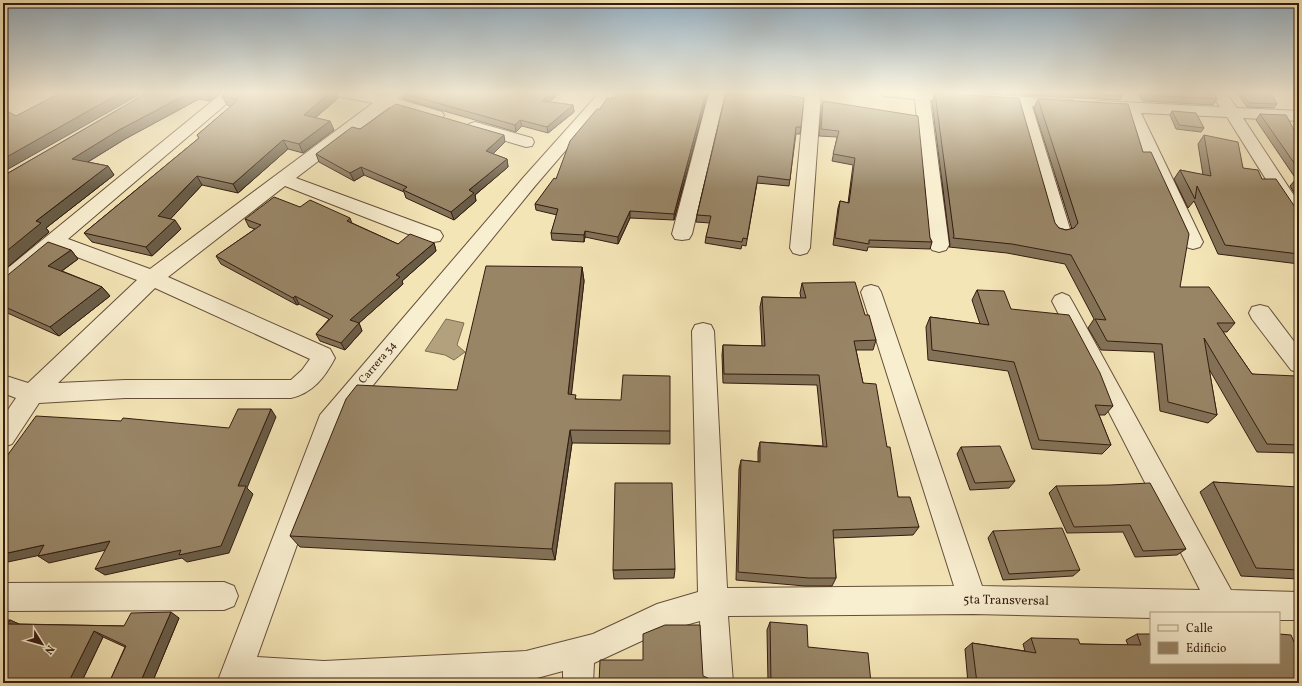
<svg xmlns="http://www.w3.org/2000/svg" width="1302" height="686" viewBox="0 0 1302 686" font-family="Vollkorn,serif">
  <rect width="100%" height="100%" fill="#f4e5b6"/>
  <filter id="stains"><feTurbulence type="fractalNoise" baseFrequency=".005" numOctaves="4"/><feColorMatrix values="0 0 0 0 .2 0 0 0 0 .09 0 0 0 0 .02 0 0 0 .5 -.17"/></filter>
  <radialGradient id="worn" r=".72"><stop offset=".6" stop-color="#630" stop-opacity="0"/><stop offset="1" stop-color="#630" stop-opacity=".3"/></radialGradient>
  <polygon fill="#b3a17e" stroke="#816c52" points="446,319 464,323 457,345 465,352 454,360 445,355 425,351"/>
  <g fill="none" stroke-linecap="round" stroke-linejoin="round">
    <g stroke="#654e3a" stroke-width="2">
      <g id="minor">
        <path d="M222 93H239L68 239 150 269 373 103 337 96 335 93H366L384 96 388 93H404L398 99 442 112 444 115 442 118 436 120 389 107 296 178 440 231 443 236 440 241 433 242 426 241 285 186 168 277 330 349 335 358C325 377 313 393 291 398H125L39 403 12 444 3 447V417L16 398 3 393V375L28 383 137 280 56 249 10 288 3 290V272ZM155 288 310 359 302 370 291 380H125L58 383Z"/>
        <polygon points="599,93 615,93 535,186 339,427 257,657 324,661 526,651 593,634 657,604 698,592 692,331 695,325 703,323 711,325 714,331 727,588 954,586 861,292 864,287 871,285 878,287 881,292 982,586 1200,590 1052,301 1055,296 1062,293 1069,296 1072,301 1231,590 1299,592 1299,620 1279,620 1279,613 1151,613 1151,618 973,614 728,616 733,683 703,683 700,621 661,632 594,663 593,683 563,683 563,671 526,681 491,683 217,683 320,415 523,178"/>
        <polygon points="709,93 725,93 692,234 689,239 682,240 675,239 672,234"/>
        <polygon points="805,93 821,93 810,248 807,253 800,255 793,253 790,248"/>
        <polygon points="881,93 965,93 1072,100 1074,103 1072,106 1066,108 1032,106 1071,232 1068,236 1061,238 1054,236 1051,232 1016,105 930,100 949,245 946,250 939,252 932,250 929,245 915,99 884,96"/>
        <polygon points="1211,93 1226,93 1237,108 1299,111 1299,121 1243,118 1299,203 1299,223 1292,221 1227,117 1141,113 1203,242 1200,247 1193,249 1186,247 1125,112 1095,109 1093,106 1095,103 1101,101 1220,107"/>
        <polygon points="475,122 532,138 534,142 532,146 526,147 469,130 467,127 469,124"/>
        <polygon points="1260,305 1268,307 1299,348 1299,373 1291,370 1252,319 1249,313 1252,307"/>
        <polygon points="224,582 234,586 238,596 234,606 224,610 3,611 3,583"/>
      </g>
    </g>
    <use href="#minor" fill="#f8eed0" fill-rule="evenodd"/>
  </g>
  <g fill="#837258" stroke="#351c10">
    <polygon points="147,93 221,93 210,101 199,99 125,139 88,162 108,166 114,175 46,228 49,232 3,271 3,176"/>
    <polygon points="227,93 336,93 338,98 315,118 334,130 303,153 288,149 238,193 202,185 170,219 181,229 152,256 92,242 84,233 199,138 197,135 231,106 227,105 222,96"/>
    <polygon points="401,93 559,93 549,102 573,105 574,112 548,133 522,126 516,132 403,99"/>
    <polygon points="617,93 708,93 674,220 630,218 618,244 585,237 584,242 552,240 551,233 557,215 536,210 535,204 556,179 600,109 615,99"/>
    <polygon points="726,93 801,127 800,134 796,134 789,186 757,183 746,246 742,245 741,249 705,243 706,237 710,223 696,222 697,215"/>
    <polygon points="935,93 1059,228 1066,230 1072,229 1034,108 1038,99 1180,287 1235,323 1227,332 1223,332 1252,374 1299,380 1299,453 1257,452 1209,369 1217,415 1208,423 1160,411 1154,352 1101,350 1088,328 1094,319 1065,264 1007,253 949,247 950,245 932,102"/>
    <polygon points="985,93 1121,93 1122,96 1120,100"/>
    <polygon points="1137,93 1213,93 1217,99 1213,105 1143,101"/>
    <polygon points="1237,93 1266,93 1277,104 1274,108 1247,107"/>
    <polygon points="823,101 930,238 932,242 930,249 868,247 867,251 833,245 838,208 840,201 848,203 853,165 832,161 837,137 819,136 821,108"/>
    <polygon points="1172,111 1204,128 1201,132 1176,129 1170,115"/>
    <polygon points="1260,114 1299,139 1299,201 1290,186 1296,179 1256,120"/>
    <polygon points="360,129 505,142 493,154 507,159 508,167 475,195 476,201 454,220 406,198 404,192 364,175 354,181 319,162 316,154"/>
    <polygon points="1204,135 1243,168 1262,179 1299,213 1299,264 1218,254 1194,201 1188,208 1174,179 1180,170 1203,175 1198,144"/>
    <polygon points="300,207 352,223 398,244 434,243 436,251 402,281 403,284 359,323 362,331 345,350 320,341 316,334 329,319 299,304 297,305 221,264 216,256 255,229 249,227 245,219"/>
    <polygon points="71,250 78,259 62,271 102,287 110,296 59,336 3,311 3,279"/>
    <polygon points="582,267 584,281 571,394 576,399 670,431 670,444 572,443 555,560 300,547 290,536 457,390"/>
    <polygon points="802,283 865,315 876,340 873,350 856,350 863,383 887,447 898,497 919,527 913,535 833,538 836,578 832,586 805,586 736,580 739,469 741,460 758,462 758,451 760,442 823,446 817,385 723,383 722,355 723,345 762,346 760,307 762,297 801,298 800,293"/>
    <polygon points="977,290 1011,309 1113,406 1105,415 1099,415 1111,445 1102,454 1032,449 1008,371 928,360 926,327 930,317 980,324 972,300"/>
    <polygon points="1299,330 1299,337 1296,333"/>
    <polygon points="961,447 1015,481 1009,488 970,490 957,454"/>
    <polygon points="1213,482 1299,488 1299,579 1241,576 1200,492"/>
    <polygon points="1056,486 1186,549 1177,555 1135,557 1123,532 1067,533 1049,493"/>
    <polygon points="993,531 1080,570 1073,576 1003,580 988,538"/>
    <polygon points="675,569 674,578 614,579 613,570"/>
    <polygon points="179,618 152,683 109,683 125,647 103,637 81,683 3,683 10,620 19,624 124,626"/>
    <polygon points="770,622 808,647 871,683 768,683 767,630"/>
    <polygon points="1137,634 1299,683 968,683 965,649 972,643 1025,651 1023,644 1031,638 1080,644 1128,645 1126,640"/>
  </g>
  <g fill="#6a5d47" stroke="#351c10">
    <polygon points="120,93 142,93 3,172 3,159"/>
    <polygon points="189,93 196,93 199,99 125,139 78,168 72,159 119,130"/>
    <polygon points="205,93 221,93 210,101"/>
    <polygon points="330,93 336,93 338,98 308,124 304,115"/>
    <polygon points="551,93 559,93 543,107 542,101"/>
    <polygon points="706,93 708,93 674,220 674,214"/>
    <polygon points="573,105 574,112 548,133 547,127"/>
    <polygon points="520,120 522,126 516,132 515,125"/>
    <polygon points="330,121 334,130 303,153 299,144"/>
    <polygon points="504,135 505,142 488,159 486,151"/>
    <polygon points="283,140 288,149 238,193 233,184"/>
    <polygon points="507,159 508,167 475,195 476,201 454,220 451,212 469,190"/>
    <polygon points="108,166 114,175 46,228 49,232 3,271 3,254 36,221"/>
    <polygon points="361,167 364,175 354,181 350,173"/>
    <polygon points="197,176 202,185 164,226 158,216"/>
    <polygon points="630,211 630,218 618,244 618,237"/>
    <polygon points="350,218 353,226 347,221"/>
    <polygon points="175,220 181,229 152,256 146,247"/>
    <polygon points="585,231 585,237 584,242 584,235"/>
    <polygon points="434,243 436,251 402,281 403,284 359,323 362,331 345,350 341,343 350,320 396,275"/>
    <polygon points="71,250 78,259 56,275 48,266"/>
    <polygon points="582,267 584,281 570,408 568,394"/>
    <polygon points="102,287 110,296 59,336 50,327"/>
    <polygon points="295,296 299,304 297,305 293,298"/>
    <polygon points="271,409 276,417 247,488 253,494 229,553 187,562 182,558 105,575 95,569 238,486"/>
    <polygon points="570,430 572,443 555,560 552,549"/>
    <polygon points="110,541 119,547 49,563 38,556"/>
    <polygon points="44,545 55,552 3,563 3,554"/>
    <polygon points="171,612 179,618 152,683 140,683"/>
    <polygon points="10,620 21,625 7,624"/>
    <polygon points="94,631 103,637 81,683 68,683"/>
  </g>
  <g fill="#988566" stroke="#351c10">
    <polygon points="60,93 120,93 3,159 3,109 16,116"/>
    <polygon points="147,93 189,93 119,130 72,159 108,166 36,221 41,223 3,254 3,176"/>
    <polygon points="227,93 330,93 304,115 330,121 299,144 283,140 233,184 197,176 158,216 175,220 146,247 84,233 199,138 197,135 238,100 222,96"/>
    <polygon points="402,93 551,93 542,101 573,105 547,127 520,120 515,125"/>
    <polygon points="617,93 706,93 674,214 630,211 618,237 585,231 584,235 551,233 558,209 535,204 554,178 556,179 570,141 597,109 600,109 607,98 615,99"/>
    <polygon points="726,93 770,93 804,98 801,127 796,127 790,180 758,176 747,239 743,238 742,242 706,237 711,216 697,215"/>
    <polygon points="935,93 1019,98 1055,223 1059,228 1066,230 1074,228 1078,223 1038,99 1128,104 1143,152 1151,152 1189,234 1180,287 1209,287 1235,323 1217,323 1252,374 1296,376 1299,380 1299,445 1267,444 1204,338 1217,415 1168,402 1162,344 1107,341 1095,319 1106,320 1071,255 1012,244 953,238 954,236"/>
    <polygon points="1060,93 1121,93 1122,96"/>
    <polygon points="1145,93 1213,93 1217,99 1147,95"/>
    <polygon points="1242,93 1271,93 1277,104 1249,103"/>
    <polygon points="823,101 918,116 930,238 932,242 869,240 869,244 835,238 840,201 849,203 855,158 833,154 839,131 821,129"/>
    <polygon points="396,104 504,135 486,151 507,159 469,190 474,193 451,212 403,190 407,187 361,167 350,173 316,154 352,127 360,129"/>
    <polygon points="1172,111 1196,113 1204,128 1179,125"/>
    <polygon points="1260,114 1286,115 1299,139 1299,170"/>
    <polygon points="1204,135 1238,142 1243,168 1258,170 1262,179 1276,179 1299,213 1299,254 1225,245 1197,186 1195,199 1180,170 1211,176"/>
    <polygon points="274,197 300,207 310,200 350,218 347,221 398,244 410,234 434,243 396,275 400,277 350,320 359,323 341,343 316,334 333,316 295,296 293,298 216,256 261,225 245,219"/>
    <polygon points="48,242 71,250 48,266 102,287 50,327 3,306 3,279"/>
    <polygon points="486,266 582,267 568,394 576,395 575,399 621,400 623,375 670,376 670,431 570,430 552,549 290,536 346,399 357,385 457,390"/>
    <polygon points="855,282 865,315 869,315 876,340 854,341 863,383 876,384 887,447 890,447 898,497 910,497 919,527 833,530 836,578 809,578 738,572 741,460 760,462 760,442 827,447 819,375 724,374 723,345 765,346 762,297 806,298 802,283"/>
    <polygon points="977,290 1004,291 1011,309 1069,315 1100,373 1113,406 1095,405 1111,445 1039,440 1014,362 932,350 930,317 989,325"/>
    <polygon points="238,409 271,409 238,486 246,486 221,546 179,555 181,550 95,569 110,541 38,556 44,545 3,554 3,466 8,460 4,460 36,416 121,421 123,418 229,428"/>
    <polygon points="1000,446 1015,481 975,483 961,447"/>
    <polygon points="1213,482 1298,487 1299,488 1299,570 1256,568"/>
    <polygon points="615,483 672,483 675,569 613,570"/>
    <polygon points="1150,483 1186,549 1143,551 1130,525 1074,527 1056,486 1110,485"/>
    <polygon points="1062,528 1080,570 1009,574 993,531"/>
    <polygon points="171,612 140,683 109,683 126,646 94,631 68,683 3,683 3,620 10,620 7,624 124,626 131,613"/>
    <polygon points="770,622 807,625 808,647 868,653 871,683 771,683"/>
    <polygon points="665,625 700,625 703,676 708,678 708,683 599,683 600,660 643,660 643,634"/>
    <polygon points="1137,634 1151,634 1151,663 1279,663 1279,634 1291,635 1299,653 1299,683 977,683 972,643 1036,653 1031,638 1078,639 1080,644 1141,645"/>
  </g>
  <linearGradient id="sky" x2="0" y2="1"><stop stop-color="#93acbe"/><stop offset="0.49" stop-color="#faf3de"/><stop offset="1" stop-color="#faf3de" stop-opacity="0"/></linearGradient>
  <rect width="1302" height="189" fill="url(#sky)"/>
  <g text-anchor="middle" dominant-baseline="central" stroke-width="3" stroke-linejoin="round" paint-order="stroke">
    <g font-size="11" fill="#351c10" stroke="#f8eed0">
      <text transform="translate(378 363) rotate(-50)">Carrera 34</text>
    </g>
    <g font-size="13" fill="#351c10" stroke="#f8eed0">
      <text transform="translate(1006 601) rotate(1)">5ta Transversal</text>
    </g>
  </g>
  <rect width="1302" height="686" fill="none" stroke="#f4e5b6" stroke-width="16"/>
  <rect x="4" y="4" width="1294" height="678" fill="none" stroke="#351c10" stroke-width="2"/>
  <rect x="8" y="8" width="1286" height="670" fill="none" stroke="#351c10"/>
  <rect x="1150" y="612" width="130" height="52" fill="#f8eed0" stroke="#aa9a83"/>
  <rect x="1158" y="625" width="20" height="6" fill="#f8eed0" stroke="#aa9a83"/>
  <text x="1186" y="632" font-size="12" fill="#351c10">Calle</text>
  <rect x="1158" y="642" width="20" height="12" fill="#988566" stroke="#aa9a83"/>
  <text x="1186" y="652" font-size="12" fill="#351c10">Edificio</text>
  <g transform="translate(42 644) rotate(127)" stroke="#f8eed0" stroke-width="3" paint-order="stroke">
  <path d="M0-3L7 15L0 10L-7 15Z" fill="#351c10"/>
  <text y="-6" font-size="11" font-weight="bold" text-anchor="middle" fill="#351c10">N</text>
  </g>
  <rect width="100%" height="100%" filter="url(#stains)"/>
  <rect width="100%" height="100%" fill="url(#worn)"/>
</svg>
